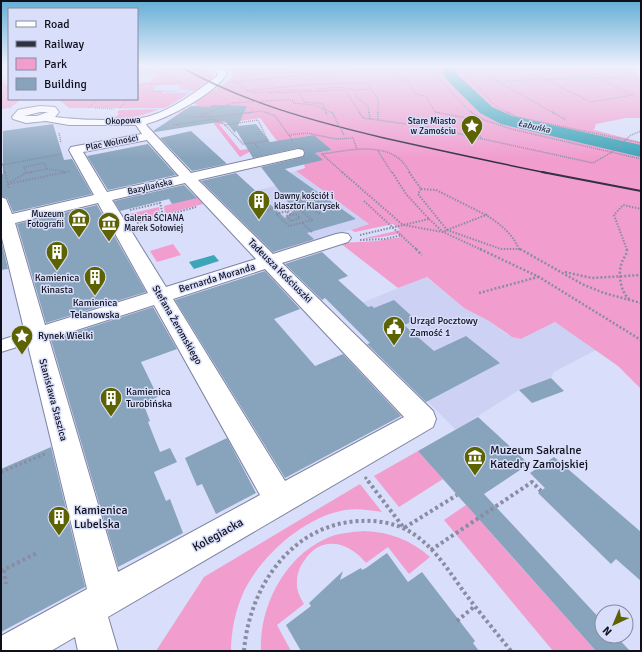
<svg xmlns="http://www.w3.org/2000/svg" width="642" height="652" viewBox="0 0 642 652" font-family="Signika,sans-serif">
  <rect width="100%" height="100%" fill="#d9defa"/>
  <g fill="#cdd2f4">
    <polygon points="137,74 158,74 150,82 137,83"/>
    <polygon points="192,83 200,87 165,108 122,109 137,99 137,91 144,85"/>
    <polygon points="296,171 369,224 272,254 218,200 278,185 269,177"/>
    <polygon points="426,277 464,308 489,321 506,334 521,339 555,322 596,350 554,372 551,378 519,390 456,430 339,312"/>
  </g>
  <g fill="#f19ecf" fill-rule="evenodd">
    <polygon points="137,67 203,67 214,75 212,80 194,91 180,89 180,85 143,85 143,86 154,86 153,91 163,91 163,94 169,94 169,93 190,93 165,108 69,108 58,99 137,99 137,83 150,82 158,74 137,74"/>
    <path d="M226 67H634L635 69H630L636 70 641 81V118H626L596 124 594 130 641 142V389L618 366 555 322 521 339 512 337 489 321 464 308 427 277 398 288 340 243 377 241 401 237 398 234 382 237 361 239 400 230 393 224 355 232 351 230 369 224 296 171 305 168 304 164 293 157 308 155 313 160H322L315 153 332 150 314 135 289 139 298 147 251 151 240 157 211 120 157 129 185 109H190L197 104H193L225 83 230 80 233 73 231 69ZM260 118 280 145 240 150 219 124Z"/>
    <polygon points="1,80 3,80 9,87 9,99 18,99 19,101 10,108 1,109"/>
    <path d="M159 109C143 116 130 118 114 118L119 114 117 112 120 110Z"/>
    <polygon points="197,197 203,204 165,214 164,206"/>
    <polygon points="159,207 160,215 134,222 129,214"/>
    <polygon points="173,244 181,255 157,262 150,251"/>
    <polygon points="418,451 443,479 399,507 374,476"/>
    <path d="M360 484 382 512C370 510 357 508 345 510 305 517 264 553 245 589 236 608 231 630 231 651H156L204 577Z"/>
    <polygon points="466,505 596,651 553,651 444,520"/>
    <path d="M364 531C390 532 411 540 430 557L409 574 388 547 366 563C349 542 321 534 304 561 300 566 297 574 297 581 296 590 300 597 304 604L277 625 291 651H261C259 607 284 558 325 539 337 533 351 532 364 531Z"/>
  </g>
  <polygon fill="#3da5b8" points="214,255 219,261 194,269 189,262"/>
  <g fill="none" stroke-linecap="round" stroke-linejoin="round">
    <polygon fill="#3da5b8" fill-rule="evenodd" points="443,67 455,67 456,72 459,76 492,107 512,116 641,145 641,157 501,124 480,113 449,82 442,73"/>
  </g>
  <g fill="#88a4bd">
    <polygon points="212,105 247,106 238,126 256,124 270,142 314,135 332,150 315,153 323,160 285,169 356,219 307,233 314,239 312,240 273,252 201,181 236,173 285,218 294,210 261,167 303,157 305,153 304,150 298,148 253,158 236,130 235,133 225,121 155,132 153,131 191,106 210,107"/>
    <polygon points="53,124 64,160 72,159 92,194 13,212 7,198 1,196 1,174 3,174 3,131"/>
    <polygon points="191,131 226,163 226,164 192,171 160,138"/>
    <polygon points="148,144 176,175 108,190 87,156"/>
    <polygon points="184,185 197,198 172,204 169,199 120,211 114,201"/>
    <polygon points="97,205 146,292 46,323 17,224"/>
    <polygon points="1,240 8,269 1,270"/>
    <polygon points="322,252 348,276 338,280 368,307 372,306 374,308 394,300 416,320 404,325 434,351 466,336 500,363 426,402 367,344 370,343 325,298 322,300 285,264"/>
    <polygon points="265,271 300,309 274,319 315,366 343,354 401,416 285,478 175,300"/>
    <polygon points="153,307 177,349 141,362 158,397 143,403 150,421 148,422 160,452 170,448 177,462 154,472 166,501 170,499 183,533 118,567 51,340"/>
    <polygon points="551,378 564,391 532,403 519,390"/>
    <polygon points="478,417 529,464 484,494 602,621 602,636 616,636 630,651 596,651 418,451"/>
    <polygon points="227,438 256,493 216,514 202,484 197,486 185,458"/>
    <polygon points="51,447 85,587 1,632 1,469"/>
    <polygon points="554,457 641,532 641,581 616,559 611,564 538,493 545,488 530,473"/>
    <polygon points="387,553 408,582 422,572 475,641 473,643 479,651 301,651 286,625 311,606 309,603 343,571 340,580 361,568 362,570 366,568"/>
  </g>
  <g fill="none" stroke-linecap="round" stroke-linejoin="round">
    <g stroke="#7e83a2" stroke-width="2">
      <polygon id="pedestrian" points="46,326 52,328 55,332 52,336 1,352 1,340"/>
    </g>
    <g stroke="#7e83a2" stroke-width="2">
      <g id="minor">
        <polygon points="4,67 9,67 9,70"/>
        <path d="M211 67C218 66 223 67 227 73 218 92 167 119 146 124L147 126 191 173 298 149 303 150 304 153 303 156 198 180 273 254 336 234 342 233 348 234 351 238 348 242 282 263 433 411 436 419 433 427 108 617 118 651H78L75 637 51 651H1V636L87 589 1 234V197L6 199 12 214 94 195 69 150 71 147 142 134 136 125H69L46 121 26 123 13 119 12 117 18 110 22 109 40 106 55 107 59 112 55 117 63 118C84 120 130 122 150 116 173 109 196 92 216 77L218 74ZM40 112H48L37 116H24ZM147 140 179 176 107 192 83 152ZM185 183 256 259 166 287 112 200ZM98 203 148 293 45 325 15 223ZM265 269 404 417 285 481 173 299ZM154 305 260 495 118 572 49 339Z"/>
      </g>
    </g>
    <g stroke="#898ca2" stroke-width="1" stroke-dasharray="1 1" stroke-linecap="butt">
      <polyline points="148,67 156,71"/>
      <polyline points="434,67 438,78 468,110 473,113"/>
      <polyline points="464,67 464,73 497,107 509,113"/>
      <polyline points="490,67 487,73 488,76 554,113"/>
      <polyline points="536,67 534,74 591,102 633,95 596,77"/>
      <polyline points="568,67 629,71 627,69 641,70"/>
      <polyline points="379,69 392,70 402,80 409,82 415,94 426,96 435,112 440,113"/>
      <polyline points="235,73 252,74 347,70"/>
      <polyline points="4,78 9,85"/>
      <polyline points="496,81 631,77 629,71"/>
      <polyline points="232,82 387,67"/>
      <polyline points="236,82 248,91 256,93"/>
      <polyline points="137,85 183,83 160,73 138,67"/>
      <polyline points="151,85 155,86 153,91 167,91"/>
      <polyline points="1,87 9,87"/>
      <path d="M319 89C332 88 345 85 356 92V97L368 106 369 113"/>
      <polyline points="355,90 370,89"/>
      <polyline points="247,91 313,84 364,83 367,84 378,99 378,113"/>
      <polyline points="299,92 345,90 360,113"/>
      <polyline points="255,93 286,90 312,90"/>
      <polyline points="269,93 299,92 304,102"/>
      <polyline points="166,94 167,92 177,91"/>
      <polyline points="61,99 83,99"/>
      <polyline points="113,99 128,99 119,109"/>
      <polyline points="282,100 293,100 293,103 314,105 333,113"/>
      <polyline points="304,102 323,104 326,113"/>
      <polyline points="88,108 98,99"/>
      <polyline points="95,108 114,109"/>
      <polyline points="206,113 233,103"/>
      <polyline points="246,113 262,111 267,113"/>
    </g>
    <g stroke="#898ca2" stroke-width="1.5" stroke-dasharray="1 1" stroke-linecap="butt">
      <polyline points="265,112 275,116 293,141"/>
      <polyline points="326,112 327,115"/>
      <polyline points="332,112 334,116"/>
      <polyline points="359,112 363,118 428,127 593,163 612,152 631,135 641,131"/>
      <polyline points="369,112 370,119"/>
      <polyline points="378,112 378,120"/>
      <polyline points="435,112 472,119 481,138"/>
      <polyline points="471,112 484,120 511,129 641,159"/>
      <polyline points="507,112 517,117 641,143"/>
      <polyline points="552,112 566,120"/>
      <polyline points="188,117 214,117 254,112"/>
      <polyline points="200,117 201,114 206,114 207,112"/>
      <polygon points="258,120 268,141 243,144 225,125"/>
      <polyline points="174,125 213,119 225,125"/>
      <polyline points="59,133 61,143"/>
      <polyline points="289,135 307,133 336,139 353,138 357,149"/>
      <polyline points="254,143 258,148"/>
      <polyline points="378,151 392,173"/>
      <polyline points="1,162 3,165 61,154"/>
      <polyline points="3,165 5,173"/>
      <polyline points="47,169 64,171"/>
      <polyline points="26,173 24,167 44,163 47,169 27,173"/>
      <polyline points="61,173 70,171"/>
      <path d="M343 173 322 154C352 150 394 139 410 173"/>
    </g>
    <g stroke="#898ca2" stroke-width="2" stroke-dasharray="1.5 1.5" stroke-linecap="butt">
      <polyline points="5,172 9,189"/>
      <polyline points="26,172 26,173 32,172"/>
      <polyline points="342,172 403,225 443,232 447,230"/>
      <polyline points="409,172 421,189"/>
      <polyline points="10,182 26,173"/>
      <polyline points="8,184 66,172"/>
      <polyline points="421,189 436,190 486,215"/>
      <polyline points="421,189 418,194 447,230"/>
      <polyline points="364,201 417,250"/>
      <polyline points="160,202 163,216"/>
      <polygon points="298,208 312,220 289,226 276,214"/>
      <polyline points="130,210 160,203"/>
      <polyline points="261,212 302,201 320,214"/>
      <polyline points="287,212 291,215"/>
      <polygon points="296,214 300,218 291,221 287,216"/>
      <polyline points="486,215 488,214"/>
      <polyline points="429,219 443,232 482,250"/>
      <polyline points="137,223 196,207"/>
      <polyline points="302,223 312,232"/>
      <path d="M447 230 501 249H519C512 233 500 224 486 215"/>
      <polyline points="447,230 486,215"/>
      <polyline points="360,235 429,219 406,194 392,172"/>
      <polyline points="360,240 385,239 402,235"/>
      <polyline points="519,249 522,250"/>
      <polyline points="627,250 614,215 623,205 641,209"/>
    </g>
    <g stroke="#898ca2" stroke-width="2.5" stroke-dasharray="2 2" stroke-linecap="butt">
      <polyline points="416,249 422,255"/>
      <polyline points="480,249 539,277 641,340"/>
      <polyline points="520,249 582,284 604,293 641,303"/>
      <path d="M627 249C627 256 622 259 621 265 618 275 621 292 629 299"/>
      <polyline points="565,272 592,278 641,275"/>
      <polyline points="479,293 538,277"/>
    </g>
    <g stroke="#898ca2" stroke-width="3" stroke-dasharray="2.5 2.5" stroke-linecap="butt">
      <polyline points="1,472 45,454"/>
      <polyline points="365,477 369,482"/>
    </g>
    <g stroke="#898ca2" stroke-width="4" stroke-dasharray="3 3" stroke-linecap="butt">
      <polyline points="368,481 404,528 457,495"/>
      <polyline points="431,550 532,482 541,491"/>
      <polyline points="4,570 6,584"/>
      <polyline points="1,571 37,553"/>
      <polyline points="457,621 475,606"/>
      <path d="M244 651C249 588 291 524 360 521 377 520 397 523 412 533 434 547 449 571 464 592 479 612 495 631 511 651"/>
    </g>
    <use href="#pedestrian" fill="#fff" fill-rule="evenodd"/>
    <use href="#minor" fill="#fff" fill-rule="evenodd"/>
    <path stroke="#313241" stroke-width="1.5" d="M181 67C245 103 313 121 384 138 438 150 493 162 547 173"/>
    <polyline stroke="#313241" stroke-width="2" points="542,172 641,191"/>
    <polyline stroke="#898ca2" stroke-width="1" stroke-dasharray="1 1" stroke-linecap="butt" points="233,103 282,100"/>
    <polyline stroke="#898ca2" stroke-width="1.5" stroke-dasharray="1 1" stroke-linecap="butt" points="334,116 344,135"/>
  </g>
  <linearGradient id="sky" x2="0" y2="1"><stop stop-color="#63aed5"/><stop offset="0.42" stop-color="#eef0fd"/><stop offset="1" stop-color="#eef0fd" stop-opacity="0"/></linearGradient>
  <rect width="642" height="158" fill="url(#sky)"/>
  <defs>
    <g id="sight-pin" transform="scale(1.15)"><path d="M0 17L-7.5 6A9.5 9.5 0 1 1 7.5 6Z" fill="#5d6300" stroke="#d9defa"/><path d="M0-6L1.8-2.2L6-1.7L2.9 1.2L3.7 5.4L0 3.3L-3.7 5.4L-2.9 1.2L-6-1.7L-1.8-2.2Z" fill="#fff"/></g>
    <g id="building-pin" transform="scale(1.15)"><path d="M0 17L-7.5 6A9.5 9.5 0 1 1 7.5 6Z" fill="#5d6300" stroke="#d9defa"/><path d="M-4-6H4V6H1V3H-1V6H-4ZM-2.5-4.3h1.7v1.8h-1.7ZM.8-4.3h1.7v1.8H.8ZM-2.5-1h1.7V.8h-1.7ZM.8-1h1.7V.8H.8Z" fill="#fff"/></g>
    <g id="museum-pin" transform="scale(1.15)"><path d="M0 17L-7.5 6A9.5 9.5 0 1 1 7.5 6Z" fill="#5d6300" stroke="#d9defa"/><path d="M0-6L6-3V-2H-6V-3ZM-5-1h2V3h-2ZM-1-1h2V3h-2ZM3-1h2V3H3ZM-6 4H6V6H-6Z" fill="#fff"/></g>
    <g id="civic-pin" transform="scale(1.15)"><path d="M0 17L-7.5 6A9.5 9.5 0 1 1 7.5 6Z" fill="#5d6300" stroke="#d9defa"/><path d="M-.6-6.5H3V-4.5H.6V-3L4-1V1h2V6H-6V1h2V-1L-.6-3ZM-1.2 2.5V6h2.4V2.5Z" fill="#fff"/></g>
  </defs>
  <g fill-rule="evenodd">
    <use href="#sight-pin" x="472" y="126"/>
    <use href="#building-pin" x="259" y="201"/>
    <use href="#museum-pin" x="79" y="219"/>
    <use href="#museum-pin" x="109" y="223"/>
    <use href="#building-pin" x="57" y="252"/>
    <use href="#building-pin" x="95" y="277"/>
    <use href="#civic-pin" x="394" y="327"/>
    <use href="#sight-pin" x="22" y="336"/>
    <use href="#building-pin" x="111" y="398"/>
    <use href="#museum-pin" x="475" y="457"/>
    <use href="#building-pin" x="59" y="517"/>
  </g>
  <g text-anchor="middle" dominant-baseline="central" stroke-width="3" stroke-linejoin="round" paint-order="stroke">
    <g font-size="9" fill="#0f101c" stroke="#d9defa">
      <text transform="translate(123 121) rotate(-3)">Okopowa</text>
      <text transform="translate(112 143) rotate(-11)">Plac Wolności</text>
      <text transform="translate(150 187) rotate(-13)">Bazyliańska</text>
    </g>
    <g font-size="9" fill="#0f101c" stroke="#d9defa" text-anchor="end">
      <text x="456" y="121">Stare Miasto<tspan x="456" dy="10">w Zamościu</tspan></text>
      <text x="274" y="196" text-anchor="start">Dawny kościół i<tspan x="274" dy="10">klasztor Klarysek</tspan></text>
      <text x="64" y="214">Muzeum<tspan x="64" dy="10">Fotografii</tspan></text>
      <text x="124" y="218" text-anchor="start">Galeria ŚCIANA<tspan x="124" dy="10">Marek Sołowiej</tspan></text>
    </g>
    <g font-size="9" font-style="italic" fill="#1e353a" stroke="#d9defa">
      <text transform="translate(534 127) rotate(13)">Łabuńka</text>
    </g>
    <g font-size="10" fill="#0f101c" stroke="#d9defa">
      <text transform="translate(280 271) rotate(45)">Tadeusza Kościuszki</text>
      <text transform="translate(217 278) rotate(-17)">Bernarda Moranda</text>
      <text transform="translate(177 325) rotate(60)">Stefana Żeromskiego</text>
      <text transform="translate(53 400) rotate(75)">Stanisława Staszica</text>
    </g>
    <g font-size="10" fill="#0f101c" stroke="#d9defa" text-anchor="start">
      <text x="57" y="278" text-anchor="middle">Kamienica<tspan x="57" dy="12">Kinasta</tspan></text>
      <text x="95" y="303" text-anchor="middle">Kamienica<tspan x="95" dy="12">Telanowska</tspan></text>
      <text x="410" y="321">Urząd Pocztowy<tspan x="410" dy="12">Zamość 1</tspan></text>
      <text x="38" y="336">Rynek Wielki</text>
      <text x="126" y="392">Kamienica<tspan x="126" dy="12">Turobińska</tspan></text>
    </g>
    <g font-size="12" fill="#0f101c" stroke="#d9defa" text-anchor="start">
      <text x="490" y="450">Muzeum Sakralne<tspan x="490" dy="14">Katedry Zamojskiej</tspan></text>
      <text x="74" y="510">Kamienica<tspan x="74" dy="14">Lubelska</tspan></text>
    </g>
    <g font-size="12" fill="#0f101c" stroke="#d9defa">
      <text transform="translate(218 535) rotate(-29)">Kolegiacka</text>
    </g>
  </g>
  <rect width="642" height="652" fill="none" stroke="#0f101c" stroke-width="4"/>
  <rect x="8" y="8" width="130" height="92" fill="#d9defa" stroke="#888ca1"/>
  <rect x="16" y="21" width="20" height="6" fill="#ffffff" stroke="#888ca1"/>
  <text x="44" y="28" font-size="12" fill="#0f101c">Road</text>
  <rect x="16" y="41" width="20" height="6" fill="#313241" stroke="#888ca1"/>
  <text x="44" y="48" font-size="12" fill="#0f101c">Railway</text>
  <rect x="16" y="58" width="20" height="12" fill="#f19ecf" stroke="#888ca1"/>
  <text x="44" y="68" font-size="12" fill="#0f101c">Park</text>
  <rect x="16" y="78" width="20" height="12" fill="#88a4bd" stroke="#888ca1"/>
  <text x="44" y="88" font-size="12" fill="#0f101c">Building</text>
  <g transform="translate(614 624) rotate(224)"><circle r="19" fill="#d9defa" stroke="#888ca1"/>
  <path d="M0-3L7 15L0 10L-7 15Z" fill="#5d6300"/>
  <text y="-6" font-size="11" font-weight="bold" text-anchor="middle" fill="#0f101c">N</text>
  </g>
</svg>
